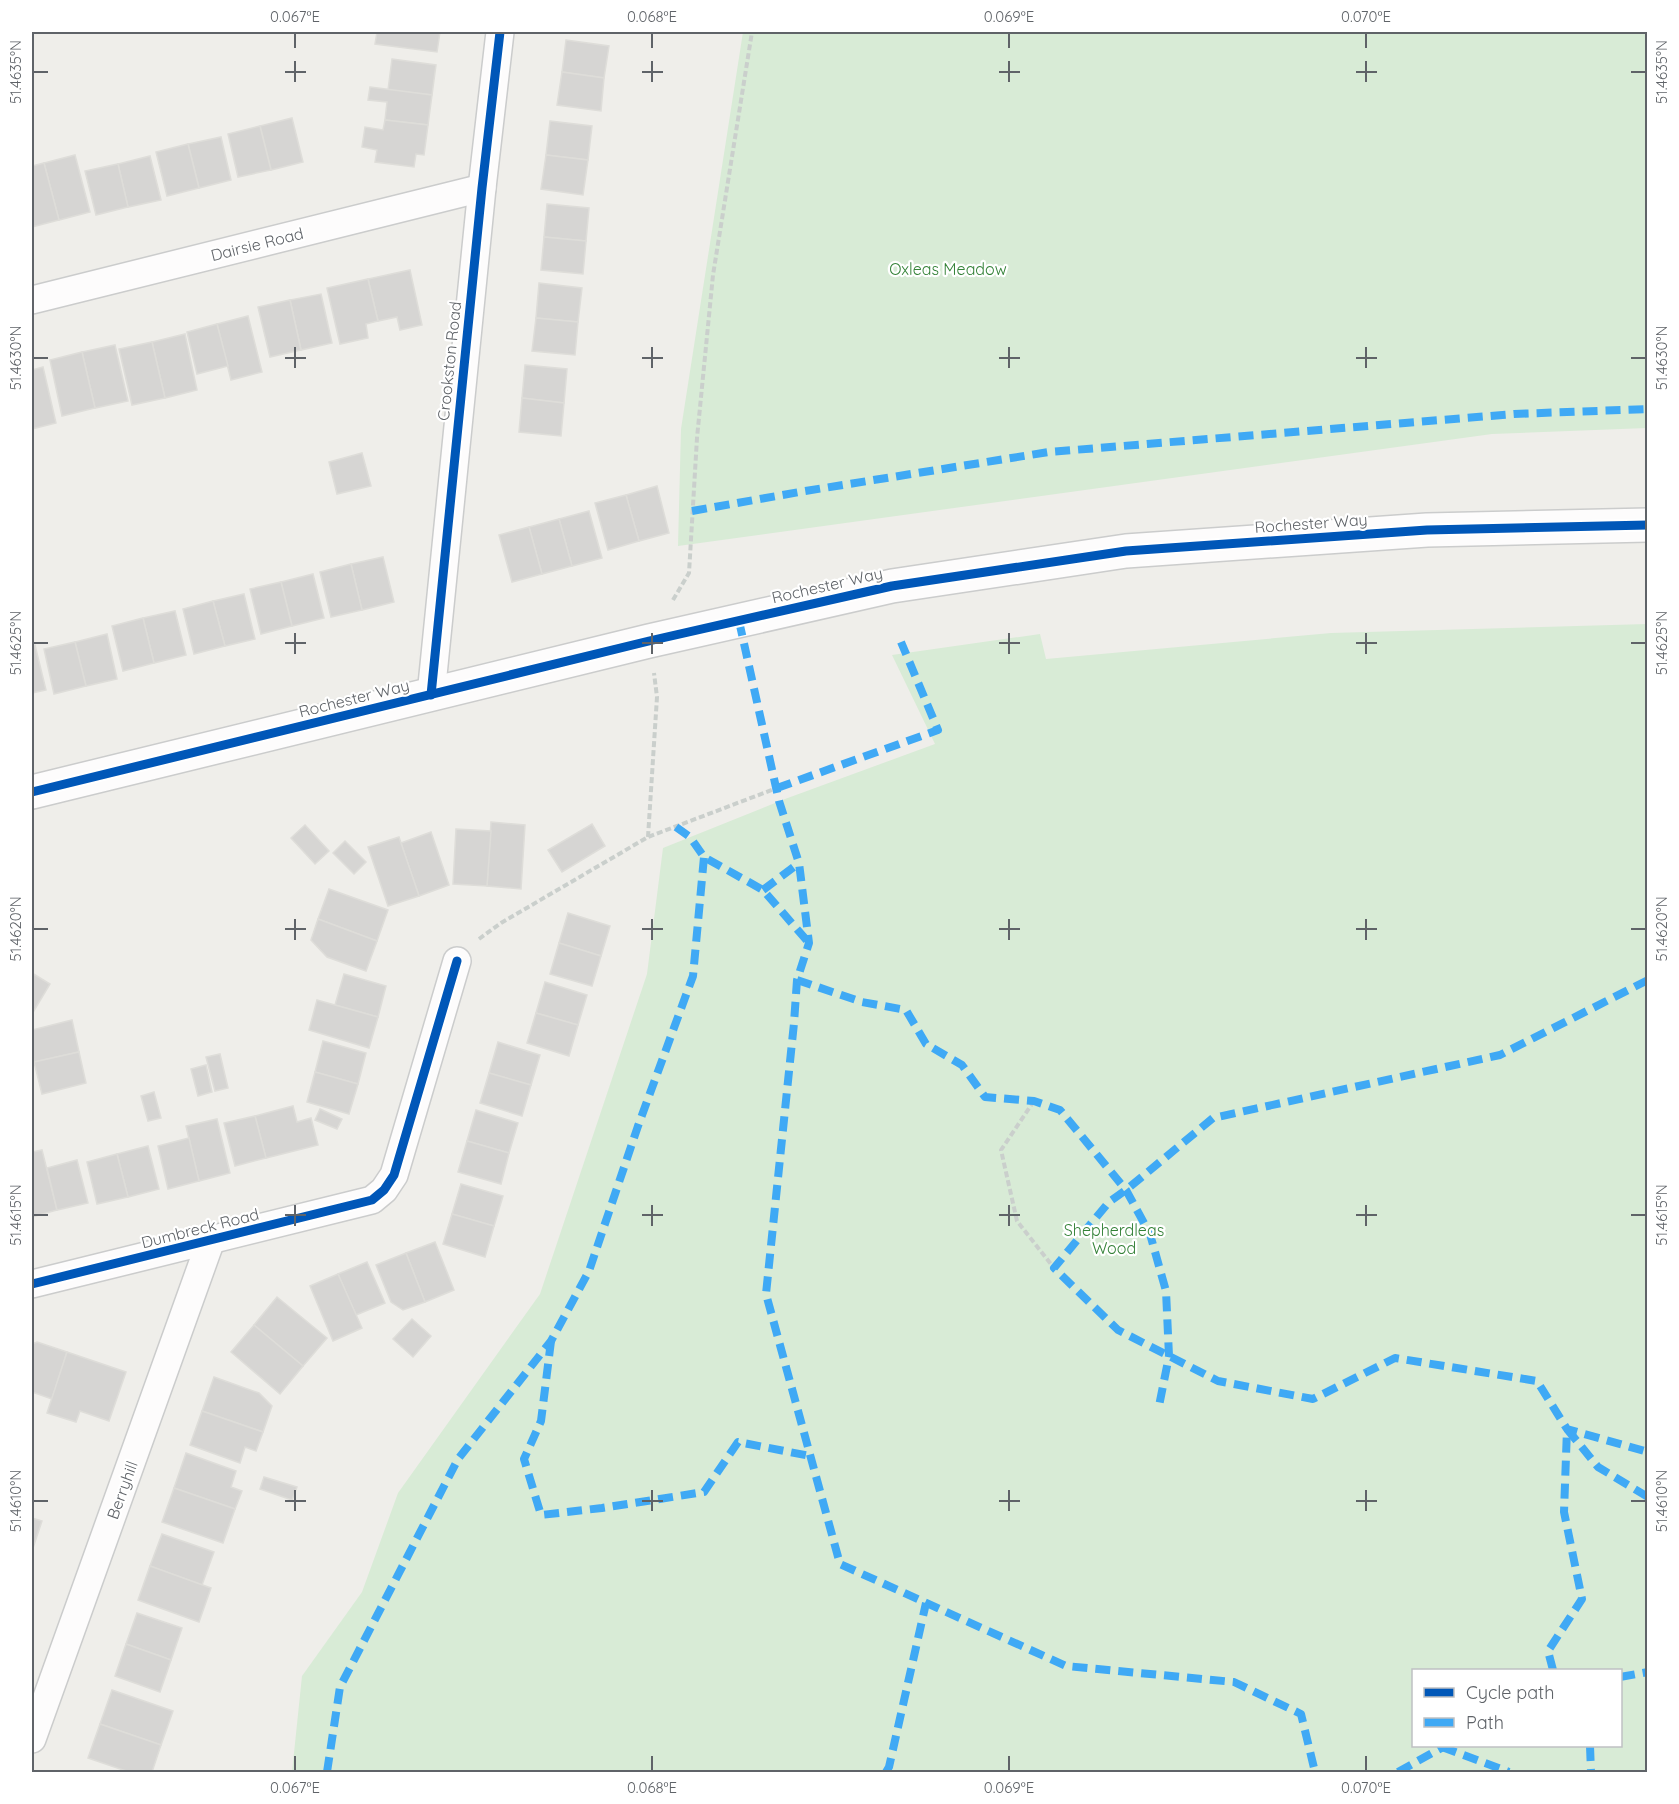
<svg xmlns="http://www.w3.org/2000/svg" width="1679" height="1804" viewBox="0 0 1679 1804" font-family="Quicksand,sans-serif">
  <rect width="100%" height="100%" fill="#efeeea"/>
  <g fill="#d8ebd6" fill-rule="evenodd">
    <polygon points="743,32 1647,32 1647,428 1492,434 678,546 681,429"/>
    <path d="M1647 624V1772H292L302 1676 362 1592 398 1493 540 1294 647 974 663 848 785 799 935 744 892 655 1040 634 1046 659 1331 633ZM1414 1670H1620V1746H1414Z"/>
  </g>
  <g fill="#d6d5d3" stroke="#deddd9" stroke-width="1.5">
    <polygon points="377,32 440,32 437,52 375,44"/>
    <polygon points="566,40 609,46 604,78 562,72"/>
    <polygon points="392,59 436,65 432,95 388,90"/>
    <polygon points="562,72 604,78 601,111 557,105"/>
    <polygon points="370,87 432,95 428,125 385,120 387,102 368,100"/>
    <polygon points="292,118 303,162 271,170 260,126"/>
    <polygon points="385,120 428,125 424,155 416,154 414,167 375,162 377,150 362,147 365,127 383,130"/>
    <polygon points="550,121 592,126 588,160 546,155"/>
    <polygon points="260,126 271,170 238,177 228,134"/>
    <polygon points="221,137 231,180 199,188 188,144"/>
    <polygon points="188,144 199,188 167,196 156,152"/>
    <polygon points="75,155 90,212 59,220 44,163"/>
    <polygon points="546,155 588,160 583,195 541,189"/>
    <polygon points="150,156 161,200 128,207 118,164"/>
    <polygon points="44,163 59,220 32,227 32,166"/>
    <polygon points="118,164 128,207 96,215 85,171"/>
    <polygon points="547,204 589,208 586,241 544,237"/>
    <polygon points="544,237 586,241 583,274 541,270"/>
    <polygon points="410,270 422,325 400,330 397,317 378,321 368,279"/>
    <polygon points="368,279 378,321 366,324 368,338 340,344 327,288"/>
    <polygon points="539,283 582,288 578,322 536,318"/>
    <polygon points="321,294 332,343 301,350 290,300"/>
    <polygon points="290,300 301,350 270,357 258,307"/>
    <polygon points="248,316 262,372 231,380 217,324"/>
    <polygon points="536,318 578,322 575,355 532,351"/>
    <polygon points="217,324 228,366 197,374 187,332"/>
    <polygon points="185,334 197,390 165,398 152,342"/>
    <polygon points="152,342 165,398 132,405 119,349"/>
    <polygon points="115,345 128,401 95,408 82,352"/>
    <polygon points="82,352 95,408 62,416 50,360"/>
    <polygon points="525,365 567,369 564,403 522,398"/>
    <polygon points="43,367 56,423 32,429 32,370"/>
    <polygon points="522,398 564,403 561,436 519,432"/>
    <polygon points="362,453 371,486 337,494 329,462"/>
    <polygon points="657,486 669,533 639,541 626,495"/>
    <polygon points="626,495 639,541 608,550 595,503"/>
    <polygon points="589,511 602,558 572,566 559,519"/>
    <polygon points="559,519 572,566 542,574 529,527"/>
    <polygon points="529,527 542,574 512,582 499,535"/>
    <polygon points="383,557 394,602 362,610 351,564"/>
    <polygon points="351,564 362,610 331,617 320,572"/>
    <polygon points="313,574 324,618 292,626 281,582"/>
    <polygon points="281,582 292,626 261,634 250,589"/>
    <polygon points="244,594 255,639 225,646 213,601"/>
    <polygon points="213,601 225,646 194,654 183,609"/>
    <polygon points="175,611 186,655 154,663 143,618"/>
    <polygon points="143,618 154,663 123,671 112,626"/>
    <polygon points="107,634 117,679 86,686 75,642"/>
    <polygon points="75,642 86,686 54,694 44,649"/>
    <polygon points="32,645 35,645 46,690 32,693"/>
    <polygon points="491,822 525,825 521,889 487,886"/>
    <polygon points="592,824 605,846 562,872 548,850"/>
    <polygon points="305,825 329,851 315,864 291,838"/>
    <polygon points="456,829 491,831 487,886 453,884"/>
    <polygon points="431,832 449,885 419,896 401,843"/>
    <polygon points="399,837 419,896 388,906 368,847"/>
    <polygon points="345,841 366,862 354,874 333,853"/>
    <polygon points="329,889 388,910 377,941 318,919"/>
    <polygon points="568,913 610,926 601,956 559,943"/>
    <polygon points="318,919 377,941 366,971 327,957 311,940"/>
    <polygon points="559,943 601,956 592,986 550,974"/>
    <polygon points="32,973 50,984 32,1014"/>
    <polygon points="344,974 386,986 378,1017 335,1005"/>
    <polygon points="545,982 587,995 578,1025 536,1013"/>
    <polygon points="317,1000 378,1017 369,1048 309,1030"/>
    <polygon points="536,1013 578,1025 569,1056 527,1043"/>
    <polygon points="72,1020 79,1052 34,1062 32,1051 32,1030"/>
    <polygon points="323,1041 366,1053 358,1084 315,1072"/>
    <polygon points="498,1042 540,1055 531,1085 489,1073"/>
    <polygon points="79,1052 86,1083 42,1094 34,1062"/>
    <polygon points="220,1054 228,1088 215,1091 206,1057"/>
    <polygon points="206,1065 212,1092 198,1096 191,1069"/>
    <polygon points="315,1072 358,1084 349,1114 307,1102"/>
    <polygon points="489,1073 531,1085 522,1116 480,1103"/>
    <polygon points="154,1092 161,1118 148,1121 141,1096"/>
    <polygon points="293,1106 297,1122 311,1118 318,1145 266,1158 255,1116"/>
    <polygon points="320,1109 342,1119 337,1129 315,1120"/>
    <polygon points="476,1110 518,1123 509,1153 467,1141"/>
    <polygon points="255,1116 266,1158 235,1166 224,1123"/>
    <polygon points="217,1119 230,1173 199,1181 186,1126"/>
    <polygon points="189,1138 199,1181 168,1189 158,1146"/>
    <polygon points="467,1141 509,1153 501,1184 458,1172"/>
    <polygon points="148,1146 159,1189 128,1197 117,1154"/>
    <polygon points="42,1150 57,1210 32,1217 32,1152"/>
    <polygon points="117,1154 128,1197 97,1204 87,1162"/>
    <polygon points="77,1160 88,1203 57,1210 47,1168"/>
    <polygon points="461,1184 503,1196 494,1226 452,1214"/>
    <polygon points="452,1214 494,1226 485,1257 443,1244"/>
    <polygon points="435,1242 454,1290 425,1302 406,1253"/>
    <polygon points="406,1253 425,1302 403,1310 391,1302 376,1265"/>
    <polygon points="367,1262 385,1303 356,1315 338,1274"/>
    <polygon points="338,1274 362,1328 333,1341 310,1286"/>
    <polygon points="277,1297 327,1338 303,1366 254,1325"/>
    <polygon points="412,1319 431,1336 413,1357 393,1339"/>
    <polygon points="254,1325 303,1366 280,1394 231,1352"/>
    <polygon points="37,1342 67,1352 52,1399 32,1392 32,1344"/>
    <polygon points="67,1352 126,1372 109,1421 80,1411 76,1422 47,1413"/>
    <polygon points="214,1377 259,1393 272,1406 263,1432 202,1411"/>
    <polygon points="202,1411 263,1432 256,1451 245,1447 240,1463 190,1445"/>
    <polygon points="186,1453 236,1471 231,1487 242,1491 235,1509 174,1488"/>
    <polygon points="264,1477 297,1487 292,1500 260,1489"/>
    <polygon points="174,1488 235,1509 223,1543 162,1522"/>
    <polygon points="32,1518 42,1521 32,1551"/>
    <polygon points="162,1534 214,1552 202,1585 150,1566"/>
    <polygon points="150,1566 211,1588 199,1622 138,1600"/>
    <polygon points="137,1613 182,1628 171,1660 126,1644"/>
    <polygon points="126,1644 171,1660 160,1692 115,1676"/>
    <polygon points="112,1690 173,1711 161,1745 100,1724"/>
    <polygon points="100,1724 161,1745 152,1772 129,1772 88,1758"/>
  </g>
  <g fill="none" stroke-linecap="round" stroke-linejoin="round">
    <g stroke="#cbcccc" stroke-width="30">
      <g id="minor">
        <polyline points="32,300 482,188"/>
        <polyline points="431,695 482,188 500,32"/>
        <polyline points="32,1284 372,1200 384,1190 394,1175 457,961"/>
        <polyline points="32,1739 211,1240"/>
      </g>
    </g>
    <g stroke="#cbcccc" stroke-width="36">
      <polyline id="tertiary" points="32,792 649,641 892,586 1126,551 1427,530 1648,525"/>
    </g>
    <g stroke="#cacfcc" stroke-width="4" stroke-dasharray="6 3" stroke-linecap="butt">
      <polyline points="673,600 689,573 697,438 713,275 752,32"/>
      <polyline points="648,837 657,697 654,673"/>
      <polyline points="479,939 501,923 648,837 777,788"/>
      <polyline points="1034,1101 1001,1150 1017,1221 1054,1268"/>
    </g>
    <use href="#minor" stroke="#fdfcfc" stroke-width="27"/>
    <use href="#tertiary" stroke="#fdfcfc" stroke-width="33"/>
    <g stroke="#3fa9f5" stroke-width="8" stroke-dasharray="15 8" stroke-linecap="butt">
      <polyline points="692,511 805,491 1049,452 1514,414 1648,409"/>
      <polyline points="739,621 779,801 799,863 809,943 797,980 794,1023 766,1294 840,1564 1066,1666 1234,1682 1301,1714 1315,1772"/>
      <polyline points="777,788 938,730 901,642"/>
      <polyline points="676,827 690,837 704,857 763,890 809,943"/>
      <polyline points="763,890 799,863"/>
      <polyline points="797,980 862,1002 906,1010 926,1044 962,1065 985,1097 1034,1101 1060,1110 1126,1190 1150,1234 1166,1291 1169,1356 1159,1406"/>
      <polyline points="1648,980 1500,1055 1213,1118 1126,1190 1109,1202 1054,1268 1118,1330 1218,1381 1313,1399 1395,1358 1537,1381 1567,1429 1648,1452"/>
      <polyline points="551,1341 541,1421 524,1459 541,1515 602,1508 704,1492 738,1442 810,1456"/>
      <polyline points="1567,1429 1598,1467 1648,1497"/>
      <polyline points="1553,1670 1548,1651 1582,1599 1564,1512 1567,1429"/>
      <polyline points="1620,1677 1648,1672"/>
      <polyline points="1590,1746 1591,1772"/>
      <polyline points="1442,1747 1509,1772"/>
      <polyline points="327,1772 340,1687 458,1459 551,1341 589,1271 638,1126 693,976 704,857"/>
      <polyline points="886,1772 889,1767 926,1603"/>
      <polyline points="1398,1772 1445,1746"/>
    </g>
    <g stroke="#fff" stroke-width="13">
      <g id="cycleway">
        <polyline points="431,695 482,188 500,32"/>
        <polyline points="32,792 649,641 892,586 1126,551 1427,530 1648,525"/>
        <polyline points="32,1284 372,1200 384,1190 394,1175 457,961"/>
      </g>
    </g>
    <use href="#cycleway" stroke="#0057b8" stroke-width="9"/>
  </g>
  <path fill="none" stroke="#5f6368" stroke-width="2" d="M295 33V48M652 33V48M1009 33V48M1366 33V48M295 61V82M652 61V82M1009 61V82M1366 61V82M33 72H48M285 72H306M642 72H663M999 72H1020M1356 72H1377M1631 72H1646M295 347V368M652 347V368M1009 347V368M1366 347V368M33 358H48M285 358H306M642 358H663M999 358H1020M1356 358H1377M1631 358H1646M295 633V654M652 633V654M1009 633V654M1366 633V654M33 643H48M285 643H306M642 643H663M999 643H1020M1356 643H1377M1631 643H1646M295 919V940M652 919V940M1009 919V940M1366 919V940M33 929H48M285 929H306M642 929H663M999 929H1020M1356 929H1377M1631 929H1646M295 1205V1226M652 1205V1226M1009 1205V1226M1366 1205V1226M33 1215H48M285 1215H306M642 1215H663M999 1215H1020M1356 1215H1377M1631 1215H1646M295 1490V1511M652 1490V1511M1009 1490V1511M1366 1490V1511M33 1501H48M285 1501H306M642 1501H663M999 1501H1020M1356 1501H1377M1631 1501H1646M295 1756V1771M652 1756V1771M1009 1756V1771M1366 1756V1771"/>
  <g text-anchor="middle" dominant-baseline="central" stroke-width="4.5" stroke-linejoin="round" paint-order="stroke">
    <g font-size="16" fill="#5f6368" stroke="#fff">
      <text transform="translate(257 244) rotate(-14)">Dairsie Road</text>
      <text transform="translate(449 361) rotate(-84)">Crookston Road</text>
      <text transform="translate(1311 523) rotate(-4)">Rochester Way</text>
      <text transform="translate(827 585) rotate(-13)">Rochester Way</text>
      <text transform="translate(354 698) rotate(-14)">Rochester Way</text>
      <text transform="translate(200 1228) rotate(-14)">Dumbreck Road</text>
      <text transform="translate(122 1490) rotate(-70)">Berryhill</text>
    </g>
    <g font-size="16" fill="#348238" stroke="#fff">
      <text x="948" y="269">Oxleas Meadow</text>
      <text x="1114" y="1230">Shepherdleas<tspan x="1114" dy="18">Wood</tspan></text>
    </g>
  </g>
  <rect width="1679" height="1804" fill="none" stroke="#ffffff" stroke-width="66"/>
  <rect x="1412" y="1669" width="210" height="78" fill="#ffffff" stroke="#bfc1c3" stroke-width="1.5"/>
  <rect x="1424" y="1688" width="30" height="9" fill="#0057b8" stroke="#bfc1c3" stroke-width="1.5"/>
  <text x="1466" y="1699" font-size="18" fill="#5f6368">Cycle path</text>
  <rect x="1424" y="1718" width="30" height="9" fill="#3fa9f5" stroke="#bfc1c3" stroke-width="1.5"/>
  <text x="1466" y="1729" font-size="18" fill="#5f6368">Path</text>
  <rect x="33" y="33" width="1613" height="1738" fill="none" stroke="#5f6368" stroke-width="2"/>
  <g font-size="15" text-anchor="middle" fill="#5f6368">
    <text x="295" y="22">0.067°E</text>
    <text x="652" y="22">0.068°E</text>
    <text x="1009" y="22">0.069°E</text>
    <text x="1366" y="22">0.070°E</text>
    <text transform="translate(16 72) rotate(-90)" y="5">51.4635°N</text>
    <text transform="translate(1662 72) rotate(-90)" y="5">51.4635°N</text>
    <text transform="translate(16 358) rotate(-90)" y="5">51.4630°N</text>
    <text transform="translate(1662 358) rotate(-90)" y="5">51.4630°N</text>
    <text transform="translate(16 643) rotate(-90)" y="5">51.4625°N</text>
    <text transform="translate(1662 643) rotate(-90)" y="5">51.4625°N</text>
    <text transform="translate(16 929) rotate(-90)" y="5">51.4620°N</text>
    <text transform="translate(1662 929) rotate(-90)" y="5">51.4620°N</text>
    <text transform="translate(16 1215) rotate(-90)" y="5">51.4615°N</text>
    <text transform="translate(1662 1215) rotate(-90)" y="5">51.4615°N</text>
    <text transform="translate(16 1501) rotate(-90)" y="5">51.4610°N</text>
    <text transform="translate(1662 1501) rotate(-90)" y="5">51.4610°N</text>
    <text x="295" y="1793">0.067°E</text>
    <text x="652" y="1793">0.068°E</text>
    <text x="1009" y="1793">0.069°E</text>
    <text x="1366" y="1793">0.070°E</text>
  </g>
</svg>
